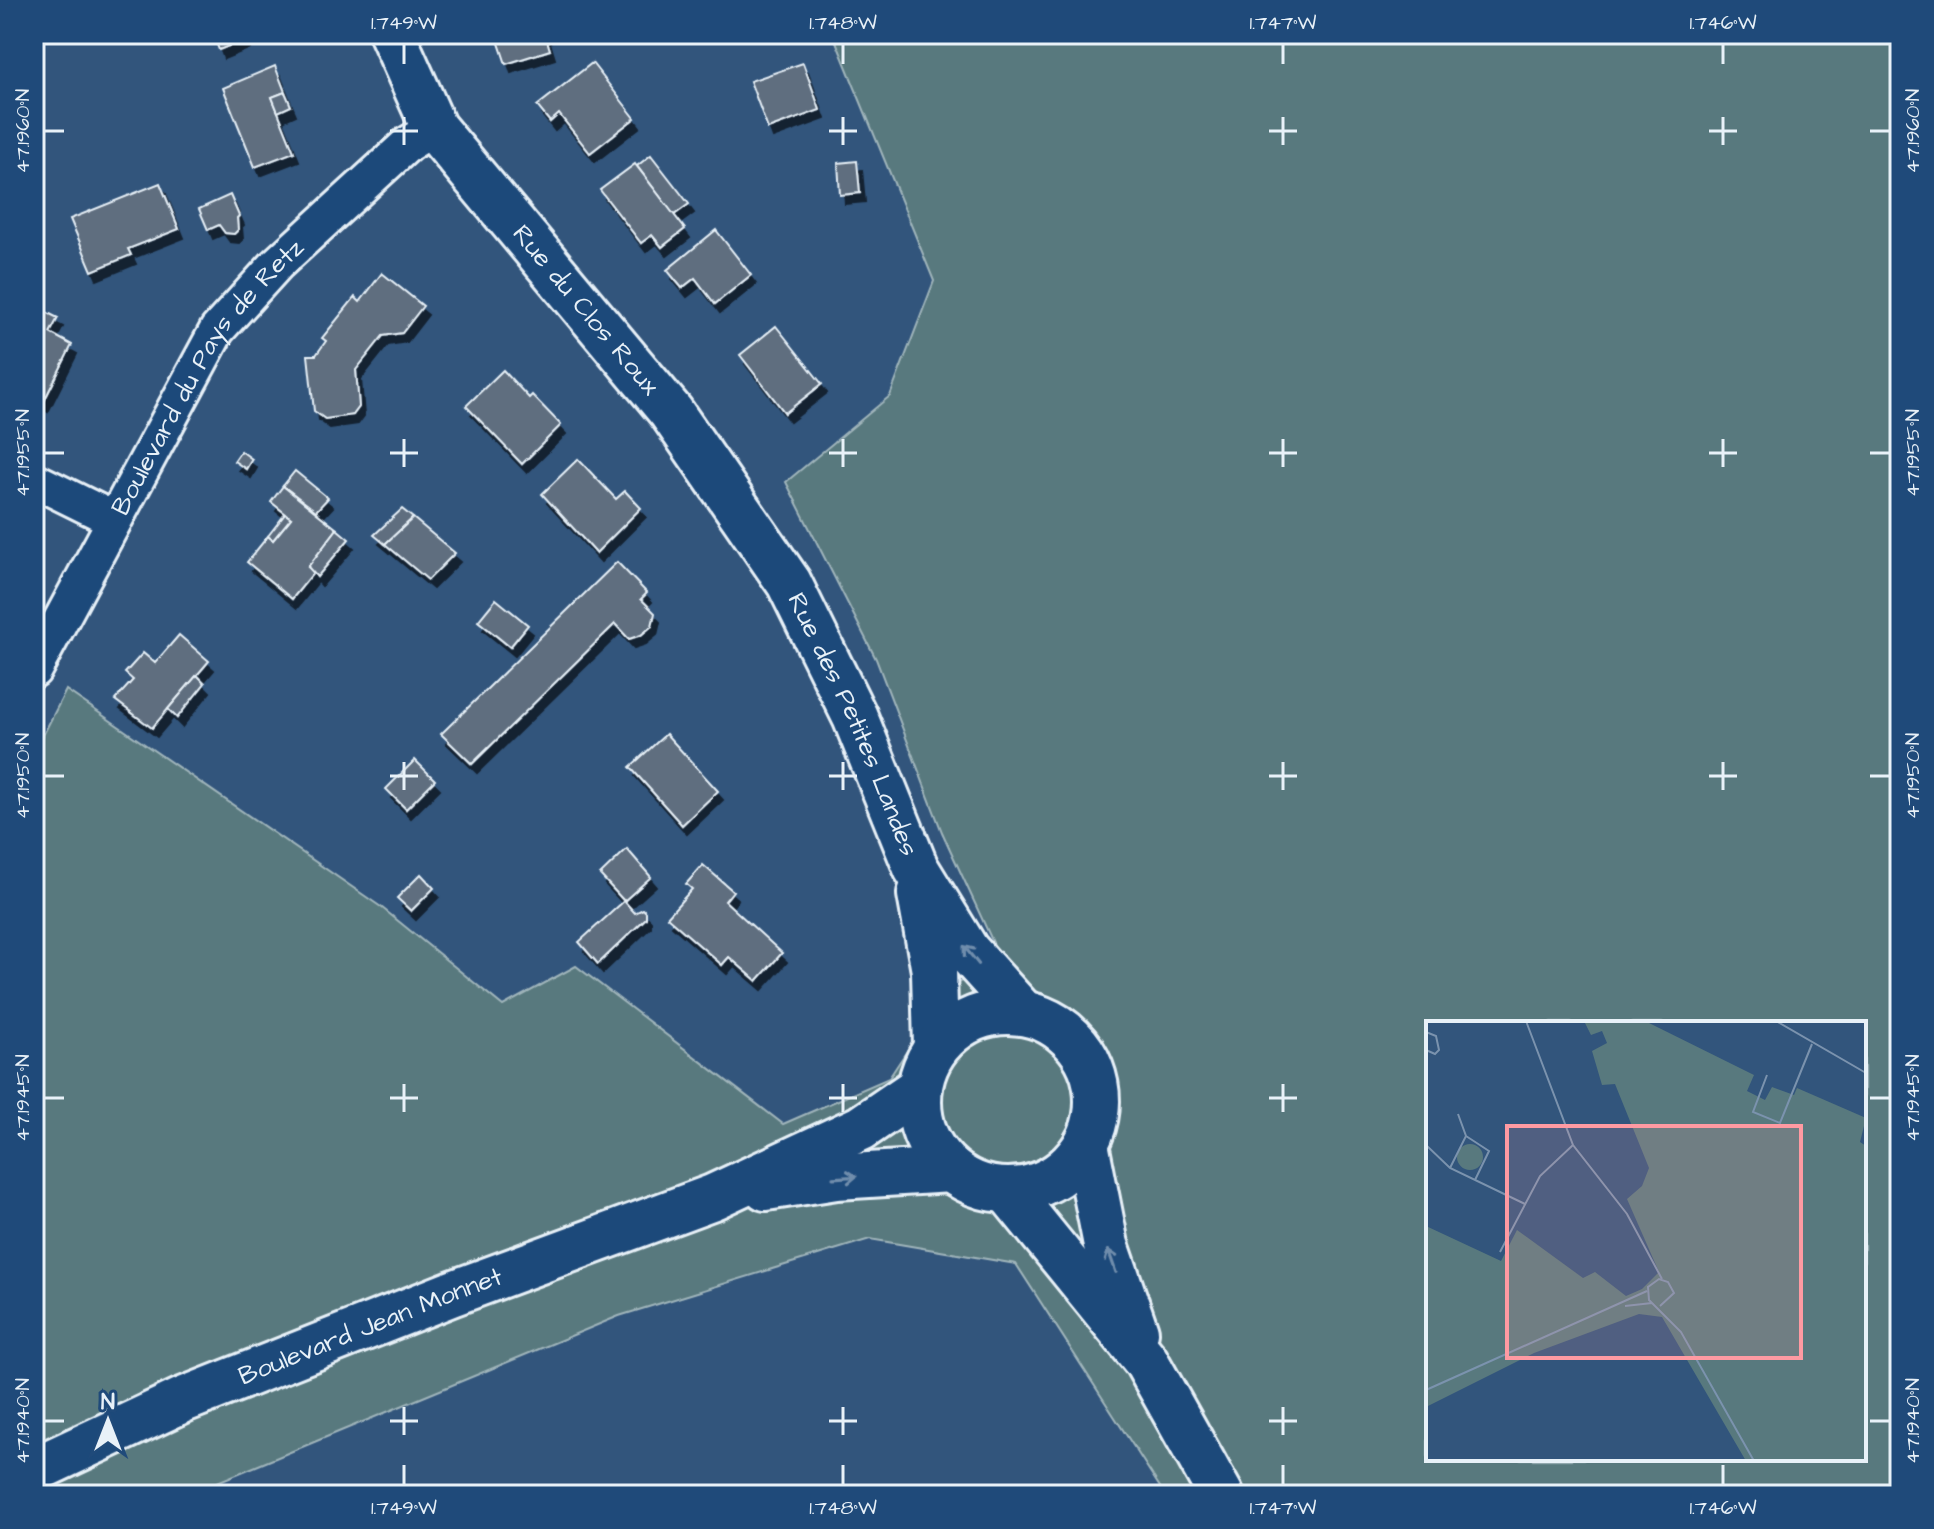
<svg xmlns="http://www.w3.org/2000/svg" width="1934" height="1529" viewBox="0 0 1934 1529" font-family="'Architects Daughter',sans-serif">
  <defs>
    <filter id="shadow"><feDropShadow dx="5" dy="9" stdDeviation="0" flood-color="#0009"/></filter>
  </defs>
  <rect width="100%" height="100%" fill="#32557c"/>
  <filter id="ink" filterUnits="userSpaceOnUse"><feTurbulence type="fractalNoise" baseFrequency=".0125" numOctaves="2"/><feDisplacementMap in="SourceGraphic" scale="16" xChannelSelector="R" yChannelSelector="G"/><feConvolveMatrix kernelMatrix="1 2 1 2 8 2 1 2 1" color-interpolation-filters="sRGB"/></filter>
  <g filter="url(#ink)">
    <path fill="#58797e" stroke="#a0b5bb" stroke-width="2" fill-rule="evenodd" d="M833 34H1900V1495H1165L1016 1264 870 1239 619 1316 186 1495H34V753L66 690 381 907 503 1006 576 966 783 1124 889 1078 949 987 1002 962 942 832 876 659 786 482 890 396 934 281ZM1428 1023H1864V1459H1428Z"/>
    <g fill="#5f6e7f" stroke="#e8f1f8" stroke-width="2" filter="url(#shadow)">
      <polygon points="213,34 258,34 219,50"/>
      <polygon points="496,34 545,34 550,50 506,64"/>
      <polygon points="592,63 635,118 590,153 559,114 550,122 537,106"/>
      <polygon points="803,63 820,110 768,129 750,81"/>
      <polygon points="275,66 285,92 272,97 294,152 255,167 223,88"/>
      <polygon points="285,92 291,106 278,112 272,97"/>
      <polygon points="651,155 689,204 674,215 637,166"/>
      <polygon points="857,161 860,193 840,195 838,163"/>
      <polygon points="635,164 685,229 662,247 652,235 641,243 600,190"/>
      <polygon points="160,183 179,229 128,249 131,255 92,271 70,219"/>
      <polygon points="230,195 239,216 237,218 238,230 234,234 225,233 219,225 208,230 199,209"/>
      <polygon points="716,230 751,275 715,304 695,278 682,288 667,270"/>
      <polygon points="382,273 423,306 402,333 383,336 356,370 359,407 353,415 325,419 314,411 308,355 316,355 326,341 322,338 355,297 360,302"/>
      <polygon points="34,306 58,318 50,333 72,345 43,403 34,398"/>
      <polygon points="776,326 822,384 785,413 740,355"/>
      <polygon points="503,370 529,398 532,395 561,425 522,464 466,406"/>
      <polygon points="241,451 252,459 246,469 234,461"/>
      <polygon points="578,459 616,499 625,491 641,508 596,553 542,494"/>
      <polygon points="295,471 328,498 316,511 283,486"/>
      <polygon points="283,486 337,529 308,567 314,572 292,599 247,562 268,536 273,540 291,518 271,502"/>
      <polygon points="402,509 413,518 385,544 374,535"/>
      <polygon points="285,514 291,518 273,540 268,536"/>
      <polygon points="413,518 455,553 428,580 385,544"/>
      <polygon points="337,529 349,539 317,577 308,567"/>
      <polygon points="617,562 647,593 641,599 655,613 652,626 641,635 629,639 615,624 472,764 441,734"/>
      <polygon points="496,599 528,625 510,647 478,621"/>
      <polygon points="179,635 209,661 152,728 115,700 133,680 125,673 143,653 155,663"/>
      <polygon points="197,675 205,683 177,718 168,709"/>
      <polygon points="666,734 718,791 682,825 630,767"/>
      <polygon points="415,760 435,780 406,809 386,789"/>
      <polygon points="627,849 651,877 624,901 600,875"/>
      <polygon points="703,865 733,891 725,901 782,953 757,981 729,957 722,965 667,917 692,889 686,884"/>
      <polygon points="421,874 434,888 411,911 397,898"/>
      <polygon points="624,901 635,913 643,909 646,912 646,918 598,964 579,942"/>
    </g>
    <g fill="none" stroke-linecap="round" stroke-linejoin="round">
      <g stroke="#e8f1f8" stroke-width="40">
        <g id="minor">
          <polyline points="34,480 113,519"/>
          <path id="s1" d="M34 670 217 330 277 264 408 144 434 128"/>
        </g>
      </g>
      <g stroke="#e8f1f8" stroke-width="50">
        <g id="tertiary">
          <polyline points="766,1188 836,1177 951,1170"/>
          <path id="s2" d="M34 1470 183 1400 453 1293 713 1197 861 1128 918 1089"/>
        </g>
      </g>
      <g stroke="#e8f1f8" stroke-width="50">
        <g id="secondary">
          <path id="s3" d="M392 34 434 128 671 412 789 583 855 717 916 868 967 951 1023 1013"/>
          <polyline points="920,894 934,971 936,1047"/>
          <circle cx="1008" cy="1101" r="89"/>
          <polyline points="1086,1144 1106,1245 1136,1332"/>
          <polyline points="1007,1190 1146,1361 1221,1495"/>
        </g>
      </g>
      <use href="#minor" stroke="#1f4a7a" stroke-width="34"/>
      <use href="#tertiary" stroke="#1f4a7a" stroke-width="44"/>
      <use href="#secondary" stroke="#1f4a7a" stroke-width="44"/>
    </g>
    <defs><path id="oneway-shaft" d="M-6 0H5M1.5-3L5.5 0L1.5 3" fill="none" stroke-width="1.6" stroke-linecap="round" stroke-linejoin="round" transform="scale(2)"/></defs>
    <g stroke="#6f8dac">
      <use href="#oneway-shaft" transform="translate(971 955) rotate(-129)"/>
      <use href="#oneway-shaft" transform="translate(845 1177) rotate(-4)"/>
      <use href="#oneway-shaft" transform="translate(1112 1261) rotate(-109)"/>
    </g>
  </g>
  <path fill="none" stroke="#e8f1f8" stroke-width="3" d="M404 44V64M843 44V64M1283 44V64M1723 44V64M404 117V145M843 117V145M1283 117V145M1723 117V145M44 131H64M390 131H418M829 131H857M1269 131H1297M1709 131H1737M1870 131H1890M404 439V467M843 439V467M1283 439V467M1723 439V467M44 453H64M390 453H418M829 453H857M1269 453H1297M1709 453H1737M1870 453H1890M404 762V790M843 762V790M1283 762V790M1723 762V790M44 776H64M390 776H418M829 776H857M1269 776H1297M1709 776H1737M1870 776H1890M404 1084V1112M843 1084V1112M1283 1084V1112M44 1098H64M390 1098H418M829 1098H857M1269 1098H1297M1870 1098H1890M404 1407V1435M843 1407V1435M1283 1407V1435M44 1421H64M390 1421H418M829 1421H857M1269 1421H1297M1870 1421H1890M404 1465V1485M843 1465V1485M1283 1465V1485M1723 1465V1485"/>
  <g text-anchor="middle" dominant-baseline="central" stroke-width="7" stroke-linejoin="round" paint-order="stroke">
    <g font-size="26" fill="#e8f1f8" stroke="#1f4a7a">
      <text stroke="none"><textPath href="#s3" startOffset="340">Rue du Clos Roux</textPath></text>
      <text stroke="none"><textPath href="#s1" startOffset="342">Boulevard du Pays de Retz</textPath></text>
      <text stroke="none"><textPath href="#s3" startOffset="836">Rue des Petites Landes</textPath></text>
      <text stroke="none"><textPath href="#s2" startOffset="366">Boulevard Jean Monnet</textPath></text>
    </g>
  </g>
  <g transform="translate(1426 1021)">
    <rect width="440" height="440" fill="#32557c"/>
    <path d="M158 0H219L328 54 321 70 339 79 346 66 368 74 371 67 440 97 434 121 440 125V440H320L236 296 213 293 108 332 0 386V205L75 240 91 209 157 257 169 251 200 275 216 268 233 251 201 178 216 165 223 147 189 63 176 64 166 30 181 22 176 10 165 14ZM31 136a13 13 0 1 1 26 0a13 13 0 1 1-26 0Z" fill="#58797e"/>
    <path fill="none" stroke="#7b93ae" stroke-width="2" d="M100 0 147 124 201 193 236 258M350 0 440 52M0 29 9 33 13 29 10 15 0 11M341 54 327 91 354 102 386 23M40 115 63 130 49 159M0 124 24 147 99 183M24 147 40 115 32 93M74 231 114 155 147 124M199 285 226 282M234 285 248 272 242 261 233 258 222 266 223 279 255 311 328 440M0 369 221 270"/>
    <path fill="#ff9aa2" fill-opacity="0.15" stroke="#ff9aa2" stroke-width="4" d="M81 105H375V337H81Z"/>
    <rect width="440" height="440" fill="none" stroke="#e8f1f8" stroke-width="4"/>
  </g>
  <rect width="1934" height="1529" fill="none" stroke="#1f4a7a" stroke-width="88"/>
  <g transform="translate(108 1421)" stroke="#1f4a7a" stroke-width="6" paint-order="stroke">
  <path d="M0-6L14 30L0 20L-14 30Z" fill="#e8f1f8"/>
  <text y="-12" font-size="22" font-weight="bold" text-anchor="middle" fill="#e8f1f8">N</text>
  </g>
  <rect x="44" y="44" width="1846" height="1441" fill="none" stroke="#e8f1f8" stroke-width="3"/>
  <g font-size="20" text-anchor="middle" fill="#e8f1f8">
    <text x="404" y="29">1.749°W</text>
    <text x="843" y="29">1.748°W</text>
    <text x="1283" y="29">1.747°W</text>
    <text x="1723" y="29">1.746°W</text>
    <text transform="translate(22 131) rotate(-90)" y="7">47.1960°N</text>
    <text transform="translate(1912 131) rotate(-90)" y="7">47.1960°N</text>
    <text transform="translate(22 453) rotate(-90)" y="7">47.1955°N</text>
    <text transform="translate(1912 453) rotate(-90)" y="7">47.1955°N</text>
    <text transform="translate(22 776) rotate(-90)" y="7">47.1950°N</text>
    <text transform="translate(1912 776) rotate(-90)" y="7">47.1950°N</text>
    <text transform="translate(22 1098) rotate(-90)" y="7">47.1945°N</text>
    <text transform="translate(1912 1098) rotate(-90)" y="7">47.1945°N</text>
    <text transform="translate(22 1421) rotate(-90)" y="7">47.1940°N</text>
    <text transform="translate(1912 1421) rotate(-90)" y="7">47.1940°N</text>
    <text x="404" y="1514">1.749°W</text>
    <text x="843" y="1514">1.748°W</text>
    <text x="1283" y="1514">1.747°W</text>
    <text x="1723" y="1514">1.746°W</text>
  </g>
</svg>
